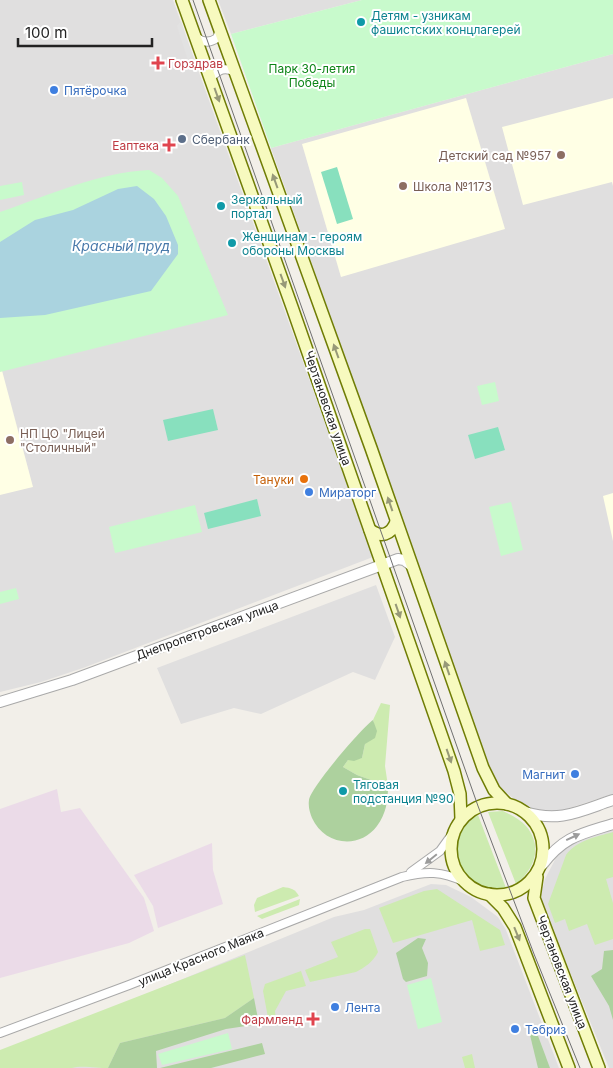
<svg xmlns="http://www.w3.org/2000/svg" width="613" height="1068" viewBox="0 0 613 1068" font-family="Inter,sans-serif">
  <rect width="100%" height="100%" fill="#f2efe9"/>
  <g fill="#e0dfdf">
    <polygon points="0,0 173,0 373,557 83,668 41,682 0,692"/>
    <polygon points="218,0 362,0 231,34"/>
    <polygon points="613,54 613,794 557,812 542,812 526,806 513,798 501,789 494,779 271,148"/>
    <polygon points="376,585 395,637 375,680 353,672 261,714 234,708 181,724 157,668"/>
    <polygon points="613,828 613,1068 609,1068 541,901 542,890 545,879 559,852 576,839"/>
    <polygon points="431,884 446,885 471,897 498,917 506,930 559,1068 0,1068 0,1054 334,917 364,910"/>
  </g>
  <g fill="#ebdbe8">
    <polygon points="57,789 61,812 80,808 144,898 154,931 129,943 0,978 0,809"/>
    <polygon points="212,843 213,870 223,904 158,928 153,906 134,875"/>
  </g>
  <g fill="#ffffe5">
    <polygon points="466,98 505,229 341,277 302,144"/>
    <polygon points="613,98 613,186 612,182 523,205 502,127"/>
    <polygon points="0,363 33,487 0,495"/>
    <polygon points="613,493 613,541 603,496"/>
  </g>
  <g fill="#cdebb0">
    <polygon points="381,703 390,705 385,766 388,786 357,775 343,767 348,760 362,758 365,744 374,723 373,720"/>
    <path d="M503 811C511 815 520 819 526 826 543 846 535 869 516 884L488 812Z"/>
    <path d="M478 815 506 888C496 889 483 889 474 884 447 869 452 830 478 815Z"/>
    <path d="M613 832V877L606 879 613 903V939L595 945 587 924 569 931 565 919 555 923 548 904 566 855C577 840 596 837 613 832Z"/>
    <path d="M283 887C291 888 295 889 299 896L255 912 254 905 257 898Z"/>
    <polygon points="437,889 500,930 505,945 480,951 472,920 393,943 379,908 424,891"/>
    <polygon points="300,899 299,905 262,919 257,916"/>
    <path d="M365 929H370L378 952C374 961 364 968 356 972L310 982 305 970 338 957 331 942Z"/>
    <path d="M245 955 254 998 225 1018 120 1043 108 1068C99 1068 80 1065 72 1068H0V1050Z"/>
    <polygon points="301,971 306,986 286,991 275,1011 276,1021 269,1023 263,991 265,984"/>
    <polygon points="472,1054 475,1068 465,1068 462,1057"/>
  </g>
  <g fill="#add19e">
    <path d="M373 720 377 731 375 738 365 744 362 758 354 761 348 760 343 767 357 775 388 786C388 801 386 814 377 826 359 850 324 845 312 818 310 813 308 807 309 800 311 787 361 729 373 720Z"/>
    <polygon points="418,938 426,939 422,948 428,963 427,976 406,982 403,979 396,953"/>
    <polygon points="613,950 613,1020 609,1006 591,976 602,969 604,951"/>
    <polygon points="254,998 259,1024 226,1029 156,1051 157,1068 108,1068 120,1043 225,1018"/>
    <polygon points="534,1025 550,1068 538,1068 528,1027"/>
    <polygon points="262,1043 265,1054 211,1068 160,1068"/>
  </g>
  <g fill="#c8facc">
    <polygon points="362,0 613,0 613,54 271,148 231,34"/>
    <path d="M149 170 162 178 178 196 228 315 0 372V212C47 196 99 172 149 170Z"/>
    <polygon points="22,182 24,195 0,200 0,186"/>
    <polygon points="495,382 499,401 482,405 477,386"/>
    <polygon points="511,502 523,550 501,556 489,507"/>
    <polygon points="195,505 202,532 115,553 109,527"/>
    <polygon points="16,588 19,599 0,604 0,592"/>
    <polygon points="431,978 442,1022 418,1029 407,985"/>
    <polygon points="228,1033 232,1049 162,1065 158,1054"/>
  </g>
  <g fill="#88e0be">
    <polygon points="337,167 353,219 337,224 321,172"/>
    <polygon points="213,409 218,430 168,441 163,420"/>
    <polygon points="498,427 505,450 475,459 468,435"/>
    <polygon points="257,499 261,516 208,529 204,513"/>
  </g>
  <polygon fill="#e2e2e2" points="181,21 192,55 188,60 177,26"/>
  <polygon fill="#aad3df" points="137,186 154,199 166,216 178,245 178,254 151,291 45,315 0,318 0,242 35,220 73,210 118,189"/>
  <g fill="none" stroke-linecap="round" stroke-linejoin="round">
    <g stroke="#a9a9a9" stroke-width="10">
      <g id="minor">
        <path d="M196 37C203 43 210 43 217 38L220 30"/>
        <path d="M210 78C219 70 224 66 235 72"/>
        <polyline points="411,872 440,851 453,833"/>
        <path d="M0 1033 129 985 402 877C427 871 441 871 465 882"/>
      </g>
    </g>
    <g stroke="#a9a9a9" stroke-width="12">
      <g id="tertiary">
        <polyline points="0,702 72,680 398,559 404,560 412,566"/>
        <path d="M525 812C560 823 580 811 613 800"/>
        <path d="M542 865C564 836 581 834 613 824"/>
      </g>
    </g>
    <g stroke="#707d05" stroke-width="14">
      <g id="secondary">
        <polyline points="182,0 292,307 454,771 460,794 461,819"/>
        <polyline points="209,0 371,448 483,768 494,790 507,804"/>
        <path d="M370 530C381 538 391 535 396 522"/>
        <circle cx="497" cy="849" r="46"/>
        <polyline points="537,877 534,898 599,1068"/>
        <polyline points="489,894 503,908 515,927 569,1068"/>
      </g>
    </g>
    <use href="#minor" stroke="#fff" stroke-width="8"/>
    <use href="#tertiary" stroke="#fff" stroke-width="10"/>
    <use href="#secondary" stroke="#f7fabf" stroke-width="11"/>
    <polyline stroke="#707070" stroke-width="1" points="193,0 478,806 534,954 580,1068"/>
  </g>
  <defs><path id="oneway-solid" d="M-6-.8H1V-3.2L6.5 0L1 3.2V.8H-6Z" transform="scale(1.25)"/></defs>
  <g fill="#979978">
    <use href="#oneway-solid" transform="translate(217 95) rotate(70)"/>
    <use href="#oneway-solid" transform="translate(275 181) rotate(-110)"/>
    <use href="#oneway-solid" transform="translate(283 281) rotate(70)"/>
    <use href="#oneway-solid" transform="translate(336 351) rotate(-110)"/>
    <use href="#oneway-solid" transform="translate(390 504) rotate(-109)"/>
    <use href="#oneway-solid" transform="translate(398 611) rotate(71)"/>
    <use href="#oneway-solid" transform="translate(447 668) rotate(-109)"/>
    <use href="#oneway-solid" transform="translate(449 756) rotate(71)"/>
    <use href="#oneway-solid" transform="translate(517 934) rotate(68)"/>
  </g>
  <g fill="#9c9c9c">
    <use href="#oneway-solid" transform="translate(573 837) rotate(-25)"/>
    <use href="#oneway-solid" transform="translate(431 859) rotate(141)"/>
  </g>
  <g fill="#0f9aa8" stroke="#fff" stroke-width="2">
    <circle cx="361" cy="22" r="5"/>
    <circle cx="221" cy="206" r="5"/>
    <circle cx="232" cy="243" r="5"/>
    <circle cx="343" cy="791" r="5"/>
  </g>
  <g fill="#e0444e" stroke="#fff" stroke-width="2">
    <path d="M155.5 55.5h5v5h5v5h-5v5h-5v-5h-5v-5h5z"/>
    <path d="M166.5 137.5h5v5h5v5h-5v5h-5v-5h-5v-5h5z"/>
    <path d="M310.5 1011.5h5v5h5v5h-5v5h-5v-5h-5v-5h5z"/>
  </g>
  <g fill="#3f7fe0" stroke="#fff" stroke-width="2">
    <circle cx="54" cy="90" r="5"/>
    <circle cx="309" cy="492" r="5"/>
    <circle cx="575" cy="774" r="5"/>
    <circle cx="335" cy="1007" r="5"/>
    <circle cx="515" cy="1029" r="5"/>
  </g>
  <circle fill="#5c6f8a" stroke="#fff" stroke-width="2" cx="182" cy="139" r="5"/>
  <g fill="#8d6e63" stroke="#fff" stroke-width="2">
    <circle cx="561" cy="155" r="5"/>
    <circle cx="403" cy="186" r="5"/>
    <circle cx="10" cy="440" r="5"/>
  </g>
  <circle fill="#e8710a" stroke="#fff" stroke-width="2" cx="304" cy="479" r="5"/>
  <g text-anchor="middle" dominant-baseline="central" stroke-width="4" stroke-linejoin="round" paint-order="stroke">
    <g font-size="12" fill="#0d838f" stroke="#fff" text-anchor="start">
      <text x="371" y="15">Детям - узникам<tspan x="371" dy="14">фашистских концлагерей</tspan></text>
      <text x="231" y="199">Зеркальный<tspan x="231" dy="14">портал</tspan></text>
      <text x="242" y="236">Женщинам - героям<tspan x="242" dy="14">обороны Москвы</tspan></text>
      <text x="353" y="784">Тяговая<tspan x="353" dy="14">подстанция №90</tspan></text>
    </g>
    <g font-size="12" fill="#be3a42" stroke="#fff" text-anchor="end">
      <text x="168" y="63" text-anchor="start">Горздрав</text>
      <text x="159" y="145">Еаптека</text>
      <text x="303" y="1019">Фармленд</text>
    </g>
    <g font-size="12" fill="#0c8416" stroke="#fff">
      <text x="312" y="68">Парк 30-летия<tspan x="312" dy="14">Победы</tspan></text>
    </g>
    <g font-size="12" fill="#366cbe" stroke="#fff" text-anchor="start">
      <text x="64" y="90">Пятёрочка</text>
      <text x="319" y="492">Мираторг</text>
      <text x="565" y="774" text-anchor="end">Магнит</text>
      <text x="345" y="1007">Лента</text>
      <text x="525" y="1029">Тебриз</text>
    </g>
    <g font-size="12" fill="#4e5e75" stroke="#fff" text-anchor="start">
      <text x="192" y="139">Сбербанк</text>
    </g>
    <g font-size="12" fill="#785e54" stroke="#fff" text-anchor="start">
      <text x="551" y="155" text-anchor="end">Детский сад №957</text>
      <text x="413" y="186">Школа №1173</text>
      <text x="20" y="433">НП ЦО "Лицей<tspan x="20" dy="14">"Столичный"</tspan></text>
    </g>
    <g font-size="12" fill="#222" stroke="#fff">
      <text transform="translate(328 408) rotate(71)">Чертановская улица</text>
      <text transform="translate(207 630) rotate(-20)">Днепропетровская улица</text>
      <text transform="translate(201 957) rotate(-22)">улица Красного Маяка</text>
      <text transform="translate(562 972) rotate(69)">Чертановская улица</text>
    </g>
    <g font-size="12" fill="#c56008" stroke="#fff" text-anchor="end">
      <text x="294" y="479">Тануки</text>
    </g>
    <g font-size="14" font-style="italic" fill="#4a7aab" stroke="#fff">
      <text x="121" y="245">Красный пруд</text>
    </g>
  </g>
  <path d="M18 38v8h134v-8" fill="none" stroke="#222222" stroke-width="2.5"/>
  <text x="25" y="38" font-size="15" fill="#222222" stroke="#ffffff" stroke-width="4" paint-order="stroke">100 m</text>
</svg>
